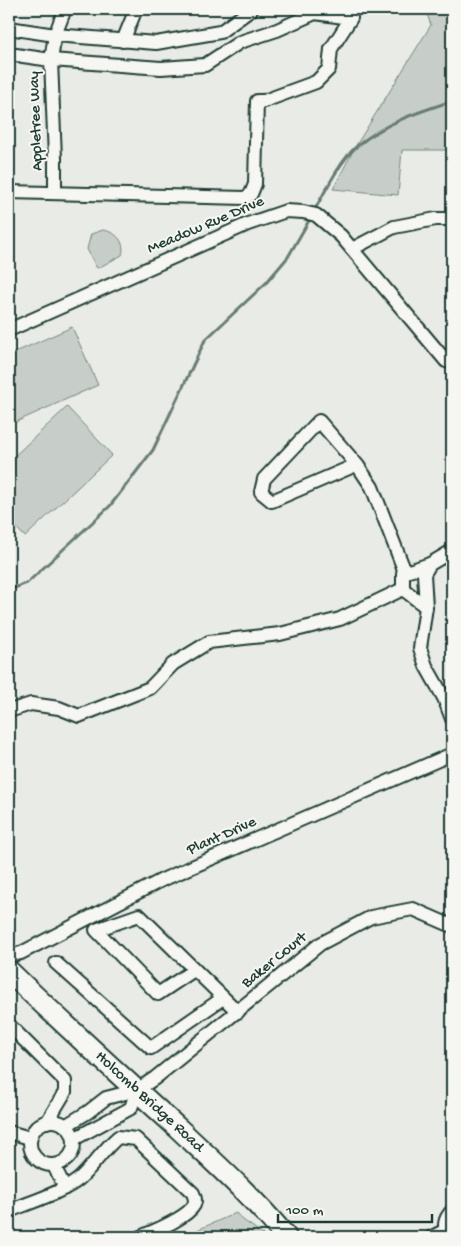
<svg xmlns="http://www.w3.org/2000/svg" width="461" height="1246" viewBox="0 0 461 1246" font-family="'Gochi Hand',sans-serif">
  <rect width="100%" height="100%" fill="#e9ebe7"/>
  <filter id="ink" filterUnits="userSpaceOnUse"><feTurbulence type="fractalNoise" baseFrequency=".02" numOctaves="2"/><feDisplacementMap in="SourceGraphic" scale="10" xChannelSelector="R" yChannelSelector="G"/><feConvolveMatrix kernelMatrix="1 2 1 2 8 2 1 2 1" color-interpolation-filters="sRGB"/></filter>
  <g filter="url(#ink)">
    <g fill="#c7cec9" stroke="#73867e">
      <polygon points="425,9 452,9 452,150 402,150 398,195 333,189 355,147 431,25"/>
      <path d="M103 230C116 232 126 242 122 255L98 268 96 267 87 249 91 234Z"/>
      <polygon points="72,327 98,385 9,425 9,355"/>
      <polygon points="67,407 112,455 25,537 9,520 9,461"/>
      <path d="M236 1213C244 1223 256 1227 265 1237H181Z"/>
    </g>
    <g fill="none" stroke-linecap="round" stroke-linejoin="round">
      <g stroke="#687c75" stroke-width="3">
        <path d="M314 211C325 192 340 161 356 147 384 123 418 112 452 101"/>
        <polyline points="9,590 27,583 110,506 153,450 205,340 266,283 288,257 311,217"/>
      </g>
      <g stroke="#1f3d34" stroke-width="16">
        <g id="minor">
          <polyline points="9,28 55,35 156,43 220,32 252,9"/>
          <polyline points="123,41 136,9"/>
          <polyline points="9,54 51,60 55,158 55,193"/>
          <polyline points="9,192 245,198 251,194 255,184 257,101 264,101 316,82 329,69 331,49 351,18 315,13 277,30 240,42 205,65 161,68 51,60 55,35 65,9"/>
          <polyline points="352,249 394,227 436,219 452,219"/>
          <polyline points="9,330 248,224 286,211 303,212 316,215 341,236 446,361 452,363"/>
          <polyline points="356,465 272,501 261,492 264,479 319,421 358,466 372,487 405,572"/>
          <polyline points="452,551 430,564 424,574 426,607 420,648 426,666 444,698 452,719"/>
          <polyline points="426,607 403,589 403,573 430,564"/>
          <polyline points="9,711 31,704 59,708 79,716 150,688 173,664 209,642 280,634 340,619 403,589"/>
          <polyline points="9,956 21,953 162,880 452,754"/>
          <polyline points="56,963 151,1048 223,998"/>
          <polyline points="194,970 158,994 96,930 139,915 238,1012"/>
          <polyline points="9,1025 65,1081 65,1092 47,1122"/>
          <circle cx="52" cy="1143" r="22"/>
          <polyline points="65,1126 88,1112 106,1098 137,1090 155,1078 320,944 371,917 413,909 452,926"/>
          <polyline points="9,1132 30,1138"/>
          <polyline points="74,1139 131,1108 137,1090"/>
          <polyline points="54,1166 65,1188"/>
          <path d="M9 1211C28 1203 64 1192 79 1179 93 1166 103 1150 118 1137L136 1139 193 1193C195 1198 196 1201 194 1205 187 1218 154 1231 140 1237"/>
          <polyline points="432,1237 446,1230"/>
          <path d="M450 1237C442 1229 444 1219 452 1211"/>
        </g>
      </g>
      <g stroke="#1f3d34" stroke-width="24">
        <g id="primary">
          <path id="s1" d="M9 971C64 1025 122 1077 179 1129 216 1164 254 1198 286 1237"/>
        </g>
      </g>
      <use href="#minor" stroke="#f6f6f2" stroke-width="12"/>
      <use href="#primary" stroke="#f6f6f2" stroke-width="20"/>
    </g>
  </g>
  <g text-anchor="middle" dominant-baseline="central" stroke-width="4" stroke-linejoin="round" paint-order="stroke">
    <g font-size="16" fill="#1f3d34" stroke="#f6f6f2">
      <text transform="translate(37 121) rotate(-92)">Appletree Way</text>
      <text transform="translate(206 226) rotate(-23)">Meadow Rue Drive</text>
      <text transform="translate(222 837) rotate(-24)">Plant Drive</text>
      <text transform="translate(275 961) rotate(-39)">Baker Court</text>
      <text stroke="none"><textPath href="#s1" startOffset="192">Holcomb Bridge Road</textPath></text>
    </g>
  </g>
  <rect width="461" height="1246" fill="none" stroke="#f6f6f2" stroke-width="30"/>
  <rect x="15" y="15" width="431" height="1216" fill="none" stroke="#1f3d34" stroke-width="2" filter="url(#ink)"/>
  <path d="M278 1214v8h154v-8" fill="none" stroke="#1f3d34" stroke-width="2.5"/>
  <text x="286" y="1214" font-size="15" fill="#1f3d34" stroke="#f6f6f2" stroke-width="4" paint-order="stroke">100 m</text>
</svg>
